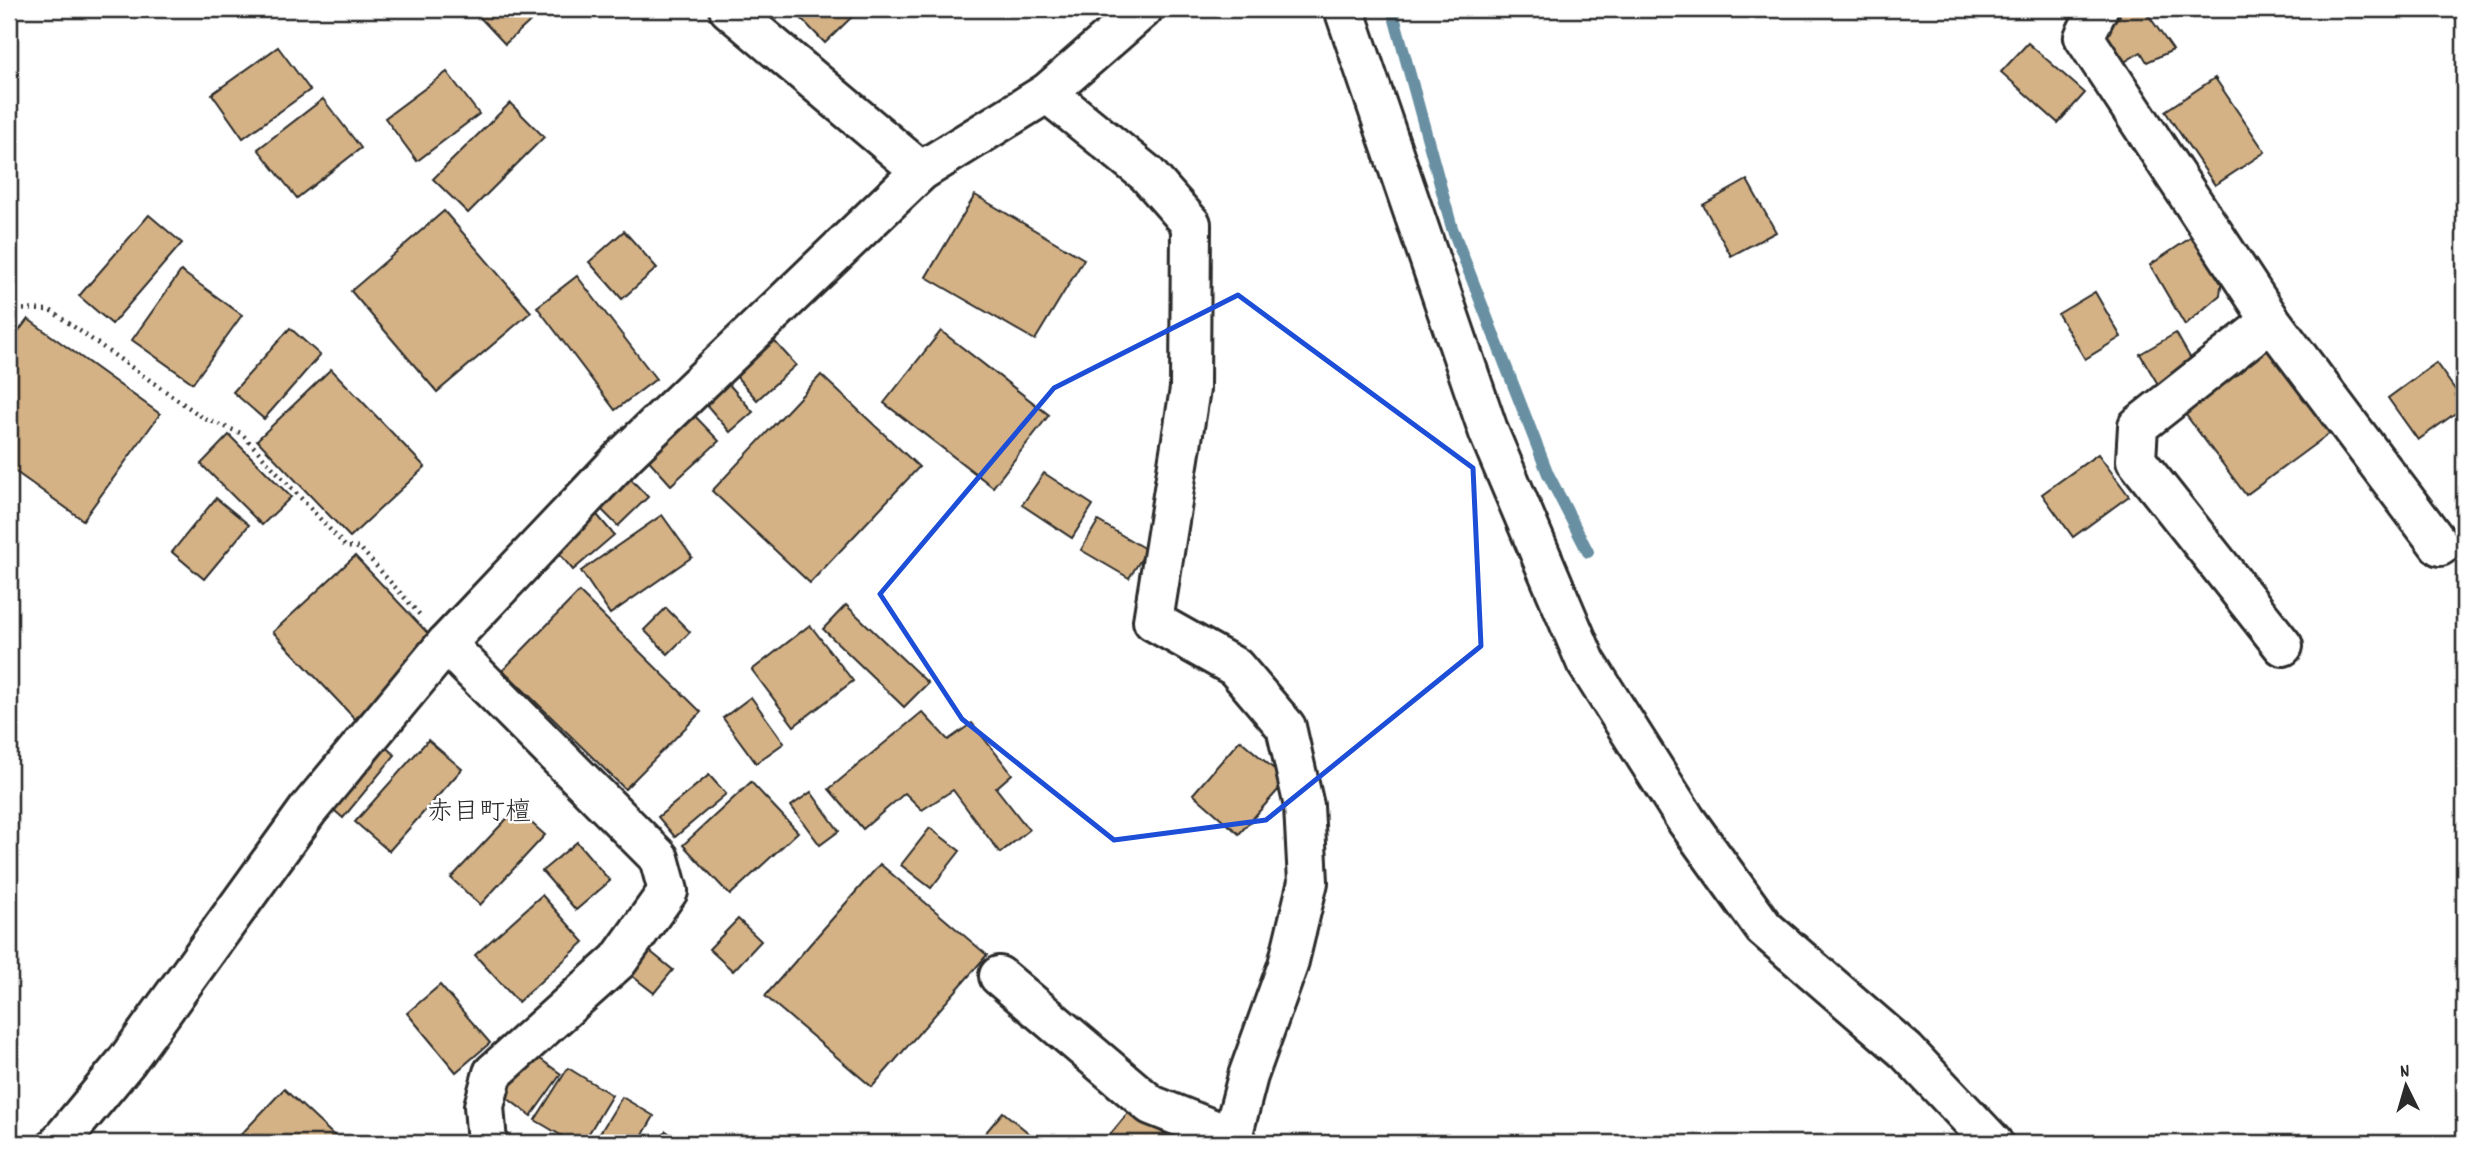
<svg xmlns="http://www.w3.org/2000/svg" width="2473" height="1152" viewBox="0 0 2473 1152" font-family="Dekko,'Klee One',sans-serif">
  <rect width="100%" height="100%" fill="#fff"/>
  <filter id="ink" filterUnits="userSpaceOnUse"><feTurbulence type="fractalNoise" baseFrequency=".0143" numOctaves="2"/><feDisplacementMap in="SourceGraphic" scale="14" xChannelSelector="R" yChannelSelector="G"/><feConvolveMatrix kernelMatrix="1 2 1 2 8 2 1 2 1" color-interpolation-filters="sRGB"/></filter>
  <g filter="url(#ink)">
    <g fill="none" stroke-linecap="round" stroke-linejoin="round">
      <polyline stroke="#6890a2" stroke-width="12" points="1392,9 1452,228 1548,474 1588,552"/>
    </g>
    <g fill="#d4b286" stroke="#2b2b2b" stroke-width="2">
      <polygon points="472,9 544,9 505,44"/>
      <polygon points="792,9 860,9 825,43"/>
      <polygon points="1965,9 1987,9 1970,18"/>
      <polygon points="2118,9 2144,9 2173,50 2147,62 2141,52 2119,65 2100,32 2120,16"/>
      <polygon points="2028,43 2085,93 2058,123 2001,72"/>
      <polygon points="278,47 310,90 243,138 212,94"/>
      <polygon points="447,72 479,114 417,161 385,118"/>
      <polygon points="2215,78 2265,152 2215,185 2165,111"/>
      <polygon points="323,99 361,148 297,198 258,149"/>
      <polygon points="510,103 544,137 468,213 433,179"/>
      <polygon points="1747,180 1776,232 1731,256 1703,205"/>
      <polygon points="975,195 1084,259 1035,340 926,277"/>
      <polygon points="444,211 531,312 437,392 351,291"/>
      <polygon points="149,215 182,243 112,324 79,296"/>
      <polygon points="2202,230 2224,261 2220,295 2185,325 2150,265"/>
      <polygon points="624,231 657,268 622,299 589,262"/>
      <polygon points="181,271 242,315 193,383 132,340"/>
      <polygon points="577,276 656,379 615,410 537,307"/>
      <polygon points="2095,292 2121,337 2085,359 2058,314"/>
      <polygon points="28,319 160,414 83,520 9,467 9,344"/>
      <polygon points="290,328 320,355 264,419 233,392"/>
      <polygon points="941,331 1049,415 993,487 884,403"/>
      <polygon points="767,333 796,365 757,400 728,367"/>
      <polygon points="2176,333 2195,366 2159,386 2140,354"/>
      <polygon points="2264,344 2330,433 2246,495 2180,407"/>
      <polygon points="2436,363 2464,402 2464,407 2418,440 2388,398"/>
      <polygon points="331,369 425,467 350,537 257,440"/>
      <polygon points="821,375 919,467 810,583 712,491"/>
      <polygon points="727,382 753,412 730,432 704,402"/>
      <polygon points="692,413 719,441 671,485 645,456"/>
      <polygon points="229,435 291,497 262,525 201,464"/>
      <polygon points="2098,454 2129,496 2073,537 2042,494"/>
      <polygon points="625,473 648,497 618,526 594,502"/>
      <polygon points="1044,473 1093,505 1072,538 1022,505"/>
      <polygon points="216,498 249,525 204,579 172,552"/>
      <polygon points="593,510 614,535 573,570 552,545"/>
      <polygon points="662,515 692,557 610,614 581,571"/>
      <polygon points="1098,521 1147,550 1129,578 1081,550"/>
      <polygon points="355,556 437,643 355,719 273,632"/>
      <polygon points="579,592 701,712 625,789 503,670"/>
      <polygon points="846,605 928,683 904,707 823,629"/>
      <polygon points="666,608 690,632 668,654 644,630"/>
      <polygon points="810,625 853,681 794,726 752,670"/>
      <polygon points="751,697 784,743 756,763 723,718"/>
      <polygon points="922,712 948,740 972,723 1012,774 996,788 1029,830 1000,853 953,790 922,810 905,793 863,829 829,789"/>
      <polygon points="428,740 462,769 389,851 355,822"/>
      <polygon points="1240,740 1287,780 1239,834 1193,794"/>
      <polygon points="379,742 395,755 343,818 327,804"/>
      <polygon points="709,775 726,794 675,837 658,817"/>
      <polygon points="751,782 798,832 730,895 683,845"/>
      <polygon points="811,792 839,831 820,845 791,806"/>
      <polygon points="516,809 545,835 480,905 451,878"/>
      <polygon points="930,828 960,851 931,888 901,865"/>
      <polygon points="577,842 610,881 576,910 542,871"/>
      <polygon points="880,864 987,955 872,1087 765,996"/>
      <polygon points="542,895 584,942 518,1002 475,955"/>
      <polygon points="738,919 761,941 733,971 709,949"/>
      <polygon points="646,948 673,970 654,993 627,972"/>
      <polygon points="440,985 490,1043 456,1072 407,1013"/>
      <polygon points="525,1048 561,1074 531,1116 495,1089"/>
      <polygon points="568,1068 612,1095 583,1143 574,1143 535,1120"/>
      <polygon points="284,1089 342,1143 233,1143"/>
      <polygon points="622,1097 654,1116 638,1143 594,1143"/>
      <polygon points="1132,1108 1175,1143 1103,1143"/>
      <polygon points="1003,1112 1041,1143 977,1143"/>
      <polygon points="666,1131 684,1143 657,1143"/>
    </g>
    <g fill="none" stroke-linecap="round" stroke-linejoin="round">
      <g stroke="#2b2b2b" stroke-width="44">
        <g id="minor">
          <polyline points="729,9 921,171"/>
          <polyline points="1344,9 1489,433 1586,662 1686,820 1764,928 1906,1051 1993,1143"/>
          <polyline points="2098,9 2084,37 2271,321 2440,546"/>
          <polyline points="1047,93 1147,174 1191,224 1190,389 1153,621 1235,667 1286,727 1304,806 1308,882 1288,965 1248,1076 1232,1137 1238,1143"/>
          <polyline points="2271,321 2138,426 2136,460 2283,646"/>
          <polyline points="446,644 659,858 668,891 618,961 493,1073 484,1106 487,1143"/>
          <polyline points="999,976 1151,1105 1232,1137"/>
          <polyline points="59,1143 126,1062 308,810 446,644 626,454 921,171 1047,93 1143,9"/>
        </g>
      </g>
      <polyline stroke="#2b2b2b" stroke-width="4.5" stroke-dasharray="2 5" stroke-linecap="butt" points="9,309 50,310 205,419 241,433 346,547 360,548 420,615"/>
      <use href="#minor" stroke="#fff" stroke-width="38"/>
    </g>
  </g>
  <path fill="none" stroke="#1d4ed8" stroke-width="5" stroke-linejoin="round" d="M1238 295 1473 468 1481 646 1266 820 1114 840 962 719 880 594 1054 388Z"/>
  <g text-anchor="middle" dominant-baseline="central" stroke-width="5" stroke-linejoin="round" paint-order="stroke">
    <g font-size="26" fill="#2b2b2b" stroke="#fff">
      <text x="479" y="813">赤目町檀</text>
    </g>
  </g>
  <rect width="2473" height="1152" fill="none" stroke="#fff" stroke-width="35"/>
  <rect x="18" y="18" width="2438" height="1117" fill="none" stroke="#2b2b2b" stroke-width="2.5" filter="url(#ink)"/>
  <g transform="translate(2406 1086) rotate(355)" stroke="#ffffff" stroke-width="5" paint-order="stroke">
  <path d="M0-5L12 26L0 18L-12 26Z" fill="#2b2b2b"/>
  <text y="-10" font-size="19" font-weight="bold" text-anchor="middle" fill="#2b2b2b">N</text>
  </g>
</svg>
